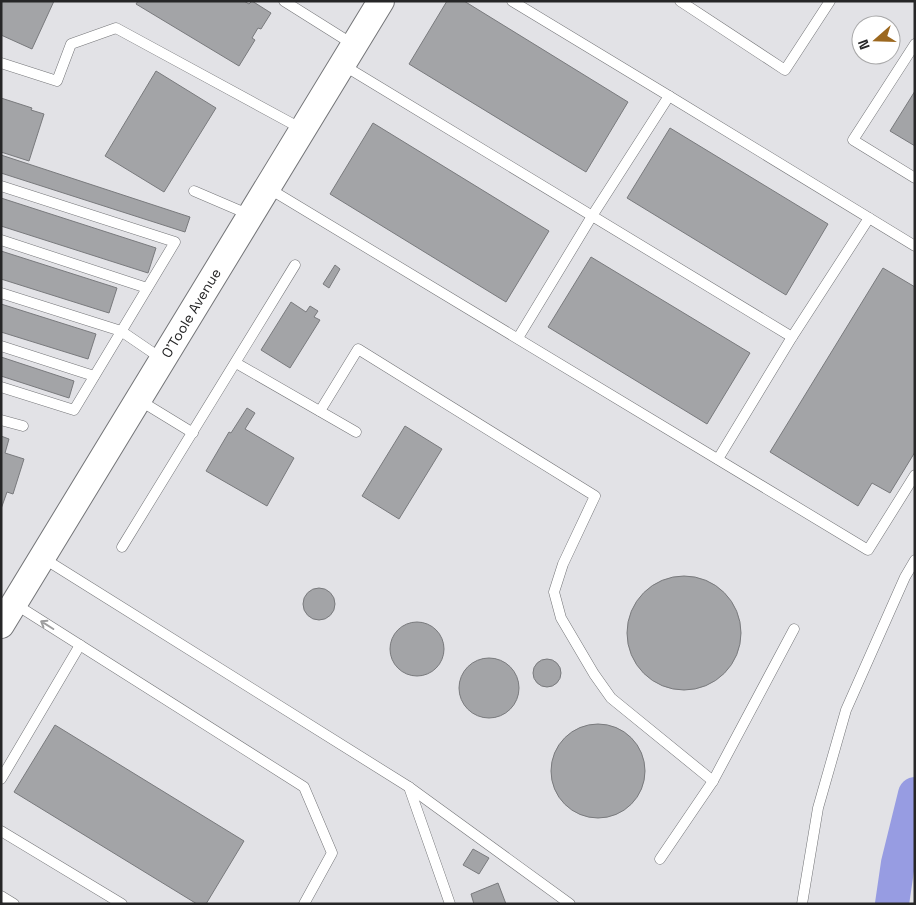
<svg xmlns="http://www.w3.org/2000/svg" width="916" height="905" viewBox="0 0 916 905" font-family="'Space Grotesk',sans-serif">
  <rect width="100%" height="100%" fill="#e2e2e6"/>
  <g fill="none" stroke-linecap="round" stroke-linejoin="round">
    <polyline stroke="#979ce2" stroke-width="34" points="892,904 898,863 915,794"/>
  </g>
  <g fill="#a3a4a7" stroke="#797a7d">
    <polygon points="1,1 54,1 32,49 1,35"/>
    <polygon points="138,1 244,1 249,4 252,1 271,13 261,29 258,28 252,38 255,40 239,66 136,4"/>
    <polygon points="447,1 464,1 628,102 586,172 409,64"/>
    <polygon points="156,71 216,108 164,192 105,156"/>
    <polygon points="915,91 915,146 890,131"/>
    <polygon points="1,98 32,108 31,110 44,114 29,161 1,152"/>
    <polygon points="373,123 549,231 506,302 330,194"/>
    <polygon points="670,128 828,224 786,295 627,198"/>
    <polygon points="1,155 190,217 185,232 1,173"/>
    <polygon points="1,198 156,248 148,273 1,226"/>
    <polygon points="1,251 117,288 109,313 1,279"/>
    <polygon points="591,257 750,353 707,424 548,327"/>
    <polygon points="335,265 340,269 329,288 323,284"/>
    <polygon points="883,268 915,287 915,452 890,493 872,483 858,506 770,452"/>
    <polygon points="291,302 306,312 310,306 318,311 314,317 320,320 290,368 261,350"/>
    <polygon points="1,304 96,334 88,359 1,332"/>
    <polygon points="1,357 74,381 69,398 1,376"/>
    <polygon points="247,408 255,413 245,429 294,458 267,506 206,471 229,432 231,433"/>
    <polygon points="405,426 442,449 399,519 362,496"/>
    <polygon points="1,436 9,439 5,453 24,459 13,494 7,492 1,509"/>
    <circle cx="684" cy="633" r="57"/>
    <circle cx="319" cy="604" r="16"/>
    <circle cx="417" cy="649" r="27"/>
    <circle cx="489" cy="688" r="30"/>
    <circle cx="547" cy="673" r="14"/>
    <circle cx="598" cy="771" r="47"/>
    <polygon points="55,725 244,841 206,904 197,904 14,792"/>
    <polygon points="473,849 489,858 479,874 463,865"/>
    <polygon points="498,883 506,904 474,904 471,894"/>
  </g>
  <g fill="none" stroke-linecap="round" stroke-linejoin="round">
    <g stroke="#747578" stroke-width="11">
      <g id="service">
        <polyline points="284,1 354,45"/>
        <polyline points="512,1 669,96 915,246"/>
        <polyline points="680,1 785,70 830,1"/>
        <polyline points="915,44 853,140 915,178"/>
        <polyline points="1,63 57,81 71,44 116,28 302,129"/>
        <polyline points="343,65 792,337"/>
        <polyline points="1,186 175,242 74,410 1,387"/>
        <polyline points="268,188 868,550 915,475"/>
        <polyline points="194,191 250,215"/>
        <polyline points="1,240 147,288"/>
        <polyline points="1,293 121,331 162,359"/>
        <polyline points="518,338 592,216 669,96"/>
        <polyline points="1,346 94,376"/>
        <polyline points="236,363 356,432"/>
        <polyline points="139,400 193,433"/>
        <polyline points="320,411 358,349 595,496 563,564 554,592 561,618 594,674 611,698 713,781"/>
        <polyline points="1,420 23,426"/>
        <polyline points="718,459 792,337 869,218"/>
        <polyline points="122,547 295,265"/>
        <polyline points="43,558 409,787 450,904"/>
        <polyline points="15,604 304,787 332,853 304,904"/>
        <polyline points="1,779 80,645"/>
        <polyline points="409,787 570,904"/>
        <polyline points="1,831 122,904"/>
        <polyline points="660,859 713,781 794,629"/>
        <polyline points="1,896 14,904"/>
        <polyline points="802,904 818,808 846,710 905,577 915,560"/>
      </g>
    </g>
    <g stroke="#747578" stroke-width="28">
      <polyline id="tertiary" points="1,625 381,1"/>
    </g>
    <use href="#service" stroke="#fff" stroke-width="10"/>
    <use href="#tertiary" stroke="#fff" stroke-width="26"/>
  </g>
  <defs><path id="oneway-shaft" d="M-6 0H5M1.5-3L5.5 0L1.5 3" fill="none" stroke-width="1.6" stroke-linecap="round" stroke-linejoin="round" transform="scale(1.25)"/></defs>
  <use stroke="#9d9d9e" href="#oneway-shaft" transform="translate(47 625) rotate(-148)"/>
  <g text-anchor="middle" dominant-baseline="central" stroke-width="5" stroke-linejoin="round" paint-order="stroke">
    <g font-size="14" fill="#262627" stroke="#fff">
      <text transform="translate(191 313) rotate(-59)">O’Toole Avenue</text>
    </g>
  </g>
  <rect width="916" height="905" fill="none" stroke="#262627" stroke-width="5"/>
  <g transform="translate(876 40) rotate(250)"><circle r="24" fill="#ffffff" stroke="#a8a8a9"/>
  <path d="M0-4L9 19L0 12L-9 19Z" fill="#9c681f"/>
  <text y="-8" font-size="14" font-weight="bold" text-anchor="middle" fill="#262627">N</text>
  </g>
</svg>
